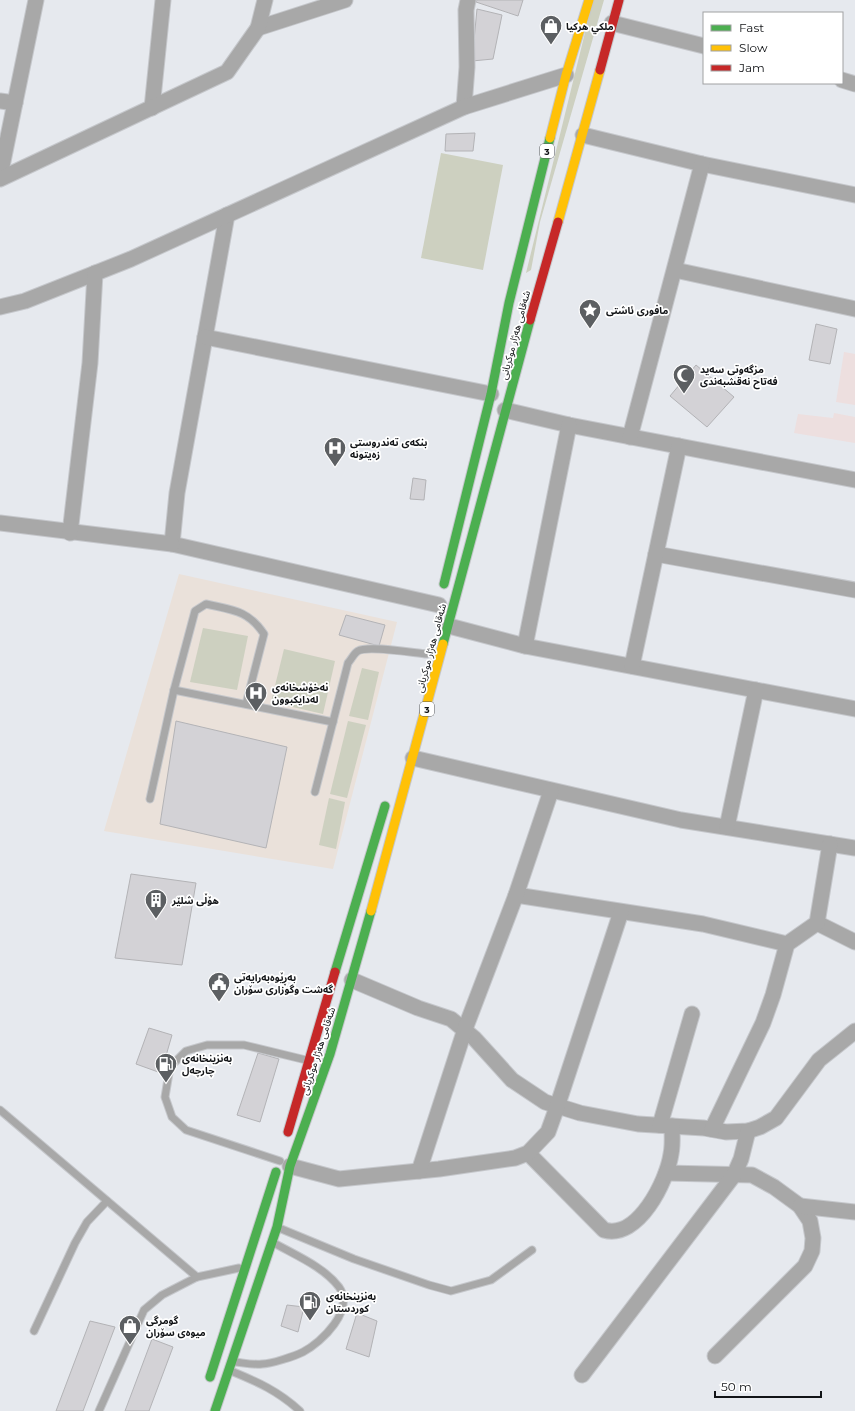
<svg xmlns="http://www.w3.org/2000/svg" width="855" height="1411" viewBox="0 0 855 1411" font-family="Montserrat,'Noto Sans Arabic',sans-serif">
  <rect width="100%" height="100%" fill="#e6e9ee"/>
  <g fill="#eddfdf">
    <polygon points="844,352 855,354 855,405 836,402"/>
    <polygon points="834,413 855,417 855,443 794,433 798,414 833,418"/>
  </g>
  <polygon fill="#eae1da" points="179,574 397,622 333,869 104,831"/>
  <g fill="#cdd0c0">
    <polygon points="593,0 604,0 540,222 531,270 526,273"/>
    <polygon points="441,153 503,165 483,270 421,258"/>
    <polygon points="203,628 248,636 237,690 190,682"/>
    <polygon points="284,649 335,661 323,714 271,702"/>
    <polygon points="362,668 379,672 368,720 349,716"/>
    <polygon points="348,721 366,725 347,798 330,794"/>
    <polygon points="329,798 345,802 336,849 319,845"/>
  </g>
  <g fill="#d3d2d6" stroke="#b3b3b6">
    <polygon points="477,0 523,0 518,16 476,2"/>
    <polygon points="477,9 502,15 493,59 472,61"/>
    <polygon points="475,133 473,151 445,151 446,134"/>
    <polygon points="816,324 837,329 830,364 809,360"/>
    <polygon points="696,365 734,397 707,427 670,396"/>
    <polygon points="413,478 426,480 424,500 410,499"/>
    <polygon points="346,615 385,625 379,646 339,635"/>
    <polygon points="176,721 287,747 266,848 160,824"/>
    <polygon points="131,874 196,883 182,965 115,958"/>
    <polygon points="149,1028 172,1035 161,1073 136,1064"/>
    <polygon points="258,1053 279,1059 260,1122 237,1115"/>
    <polygon points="287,1305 304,1307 298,1332 281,1326"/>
    <polygon points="357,1313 377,1321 369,1357 346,1349"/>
    <polygon points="90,1321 115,1327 83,1411 56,1411"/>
    <polygon points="152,1339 173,1347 149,1411 125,1411"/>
  </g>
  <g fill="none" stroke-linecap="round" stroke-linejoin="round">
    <g stroke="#c5c7cb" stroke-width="9">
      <g id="lane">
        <polyline points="174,690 333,722"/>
        <path d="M315 792 348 663C351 660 354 653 358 651 368 645 414 653 427 654"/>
        <path d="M150 799 174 690 195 611 206 604C232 610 248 610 264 634L246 704"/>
        <polyline points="0,1110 197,1277"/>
        <polyline points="280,1161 186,1130 172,1117 165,1097 170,1067 186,1051 207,1045 244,1045 306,1060"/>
        <polyline points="279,1228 354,1259 429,1285 451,1291 491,1280 532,1250"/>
        <polyline points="34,1331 75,1243 87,1222 107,1201"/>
        <path d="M235 1362C244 1363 253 1365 262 1364 271 1364 295 1356 303 1352 322 1342 355 1310 339 1287 324 1267 295 1255 274 1243"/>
        <path d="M231 1371C258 1382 278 1391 300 1411"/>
        <polyline points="99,1411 144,1310 162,1295 197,1277 239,1268"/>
      </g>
    </g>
    <g stroke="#c5c7cb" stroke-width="17">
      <g id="street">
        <polyline points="612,23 704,46"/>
        <polyline points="258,28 345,0"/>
        <polyline points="842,80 855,84"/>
        <polyline points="0,101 15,103"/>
        <polyline points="464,107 467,67 466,10 468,0"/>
        <polyline points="152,108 163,0"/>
        <polyline points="583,135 702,164 855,195"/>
        <polyline points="0,176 36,0"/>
        <polyline points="0,179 227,72 258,28 265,0"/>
        <polyline points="227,215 177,493 172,544 439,605"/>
        <polyline points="675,270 855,309"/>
        <polyline points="0,307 25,301 131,259 464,107 566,75"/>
        <polyline points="205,337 491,394"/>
        <polyline points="505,410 569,425 855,480"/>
        <polyline points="630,437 702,164"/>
        <polyline points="0,523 172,544"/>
        <polyline points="70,533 90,363 95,273"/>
        <polyline points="656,554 855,590"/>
        <polyline points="449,626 525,646 855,709"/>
        <polyline points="525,646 569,425"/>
        <polyline points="632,666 679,446"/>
        <polyline points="413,758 681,820 855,848"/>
        <polyline points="727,827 756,690"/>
        <polyline points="516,895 703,924 787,944"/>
        <polyline points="817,923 855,942"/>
        <polyline points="352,980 418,1008 451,1019 474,1038 512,1080 545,1102 580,1113 638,1124 704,1128 726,1132 748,1131 760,1127 776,1118 819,1060 855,1031"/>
        <polyline points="660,1125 692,1014"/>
        <polyline points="712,1129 763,1023 773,995 787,944 817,923 830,844"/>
        <path d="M528 1153 604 1230C638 1240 667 1181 671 1154 673 1145 672 1135 672 1126"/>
        <polyline points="290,1166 339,1179 439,1169 515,1158 528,1153 548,1132 557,1107 621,912"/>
        <polyline points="419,1171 465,1029 516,895 551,791"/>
        <polyline points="666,1173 752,1175 774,1187 800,1206 810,1221 813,1238 812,1251 805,1266 715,1356"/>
        <polyline points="800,1206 855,1212"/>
        <polyline points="582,1375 734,1175 741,1159 748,1131"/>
      </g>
    </g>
    <g stroke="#c5c7cb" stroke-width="11">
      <g id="fast">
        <polyline points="444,584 491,394 509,303 550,138"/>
        <polyline points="443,644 530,320"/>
        <polyline points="335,972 385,806"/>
        <polyline points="210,1377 276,1172"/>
        <polyline points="215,1411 277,1227 290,1166 330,1054 371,911"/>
      </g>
    </g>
    <g stroke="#c5c7cb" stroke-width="11">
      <g id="slow">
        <polyline points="550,138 566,75 589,0"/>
        <polyline points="558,222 600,70"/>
        <polyline points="371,911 443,644"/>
      </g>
    </g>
    <g stroke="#c5c7cb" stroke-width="11">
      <g id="jam">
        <polyline points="600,70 619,0"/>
        <polyline points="530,320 558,222"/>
        <polyline points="288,1132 335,972"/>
      </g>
    </g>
    <use href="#lane" stroke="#a8a8a8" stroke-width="7"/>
    <use href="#street" stroke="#a8a8a8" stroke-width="15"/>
    <use href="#fast" stroke="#4caf50" stroke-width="9"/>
    <use href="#slow" stroke="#ffc107" stroke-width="9"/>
    <use href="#jam" stroke="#c62828" stroke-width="9"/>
  </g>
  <defs>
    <g id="shop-pin" transform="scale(1.15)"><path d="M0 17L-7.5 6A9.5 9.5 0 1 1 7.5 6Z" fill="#5c5f62" stroke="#fff"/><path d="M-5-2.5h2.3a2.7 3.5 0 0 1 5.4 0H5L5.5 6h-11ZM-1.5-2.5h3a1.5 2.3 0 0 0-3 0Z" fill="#fff"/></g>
    <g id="sight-pin" transform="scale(1.15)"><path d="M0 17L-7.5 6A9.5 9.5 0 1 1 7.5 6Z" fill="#5c5f62" stroke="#fff"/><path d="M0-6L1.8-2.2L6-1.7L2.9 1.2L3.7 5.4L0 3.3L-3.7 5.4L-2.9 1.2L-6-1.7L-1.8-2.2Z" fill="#fff"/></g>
    <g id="mosque-pin" transform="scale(1.15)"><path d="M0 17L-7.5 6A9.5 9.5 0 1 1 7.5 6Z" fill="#5c5f62" stroke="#fff"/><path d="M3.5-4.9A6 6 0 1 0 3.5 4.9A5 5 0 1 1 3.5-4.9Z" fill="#fff"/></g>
    <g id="hospital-pin" transform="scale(1.15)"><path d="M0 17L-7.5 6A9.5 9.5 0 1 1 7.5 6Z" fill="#5c5f62" stroke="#fff"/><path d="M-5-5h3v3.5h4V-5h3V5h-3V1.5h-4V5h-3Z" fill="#fff"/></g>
    <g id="building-pin" transform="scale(1.15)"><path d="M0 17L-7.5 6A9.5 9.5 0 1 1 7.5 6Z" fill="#5c5f62" stroke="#fff"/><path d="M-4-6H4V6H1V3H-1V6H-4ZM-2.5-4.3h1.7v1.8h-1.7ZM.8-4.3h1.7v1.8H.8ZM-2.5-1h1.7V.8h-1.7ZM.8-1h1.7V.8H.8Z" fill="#fff"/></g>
    <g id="civic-pin" transform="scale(1.15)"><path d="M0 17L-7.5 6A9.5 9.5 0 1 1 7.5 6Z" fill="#5c5f62" stroke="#fff"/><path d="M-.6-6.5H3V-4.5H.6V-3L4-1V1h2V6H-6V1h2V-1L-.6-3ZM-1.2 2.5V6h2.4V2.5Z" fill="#fff"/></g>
    <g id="fuel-pin" transform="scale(1.15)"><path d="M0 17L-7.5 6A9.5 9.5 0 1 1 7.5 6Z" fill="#5c5f62" stroke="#fff"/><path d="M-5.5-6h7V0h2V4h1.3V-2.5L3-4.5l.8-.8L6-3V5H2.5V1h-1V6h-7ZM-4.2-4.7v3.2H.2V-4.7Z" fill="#fff"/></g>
  </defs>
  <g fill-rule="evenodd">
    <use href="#shop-pin" x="551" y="26"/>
    <use href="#sight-pin" x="590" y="310"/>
    <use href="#mosque-pin" x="684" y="375"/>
    <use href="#hospital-pin" x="335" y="448"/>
    <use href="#hospital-pin" x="256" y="693"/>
    <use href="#building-pin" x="156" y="900"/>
    <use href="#civic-pin" x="219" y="983"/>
    <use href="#fuel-pin" x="166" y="1064"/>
    <use href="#fuel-pin" x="310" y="1302"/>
    <use href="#shop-pin" x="130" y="1326"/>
  </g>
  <g text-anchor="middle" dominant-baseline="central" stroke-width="3.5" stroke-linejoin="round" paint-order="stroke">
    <g fill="#fff" stroke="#595a5d" stroke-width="1">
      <rect x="540" y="144" width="14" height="14" rx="3"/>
      <rect x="420" y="702" width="14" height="14" rx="3"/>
    </g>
    <g font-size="9" font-weight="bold" fill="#121417">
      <text x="547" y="151">3</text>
      <text x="427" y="709">3</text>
    </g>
    <g font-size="10" font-weight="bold" fill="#121417" stroke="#fff" text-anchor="start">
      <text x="566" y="26">ملكي هركيا</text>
      <text x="606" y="310">مافوری ئاشتی</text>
      <text x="700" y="369">مزگەوتی سەید<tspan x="700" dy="12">فەتاح نەقشبەندی</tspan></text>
      <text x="350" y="442">بنکەی تەندروستی<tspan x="350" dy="12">زەیتونە</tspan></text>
      <text x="272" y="687">نەخۆشخانەی<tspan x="272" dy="12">لەدایکبوون</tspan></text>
      <text x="172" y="900">هۆڵی شلێر</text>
      <text x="234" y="977">بەڕێوەبەرایەتی<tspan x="234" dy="12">گەشت وگوزاری سۆران</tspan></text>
      <text x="182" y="1058">بەنزینخانەی<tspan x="182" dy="12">چارچەل</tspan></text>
      <text x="326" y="1296">بەنزینخانەی<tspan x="326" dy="12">كوردستان</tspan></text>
      <text x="146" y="1320">گومرگی<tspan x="146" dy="12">میوەی سۆران</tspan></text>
    </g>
    <g font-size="10" fill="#121417" stroke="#fff">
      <text transform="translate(515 335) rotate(-75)">شەقامی ھەژار موکریانی</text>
      <text transform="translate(431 648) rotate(-75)">شەقامی ھەژار موکریانی</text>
      <text transform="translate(318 1051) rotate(-72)">شەقامی ھەژار موکریانی</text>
    </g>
  </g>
  <rect x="703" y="12" width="140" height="72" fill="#ffffff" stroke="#a0a1a2"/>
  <rect x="711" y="25" width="20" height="6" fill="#4caf50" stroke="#a0a1a2"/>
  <text x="739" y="32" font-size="12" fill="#121417">Fast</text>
  <rect x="711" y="45" width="20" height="6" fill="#ffc107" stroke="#a0a1a2"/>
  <text x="739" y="52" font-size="12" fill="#121417">Slow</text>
  <rect x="711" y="65" width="20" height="6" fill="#c62828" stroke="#a0a1a2"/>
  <text x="739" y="72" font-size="12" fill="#121417">Jam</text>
  <path d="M715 1391v6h106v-6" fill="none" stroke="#121417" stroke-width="2"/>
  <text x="721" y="1391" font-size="12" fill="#121417" stroke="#ffffff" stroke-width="3" paint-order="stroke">50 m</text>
</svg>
